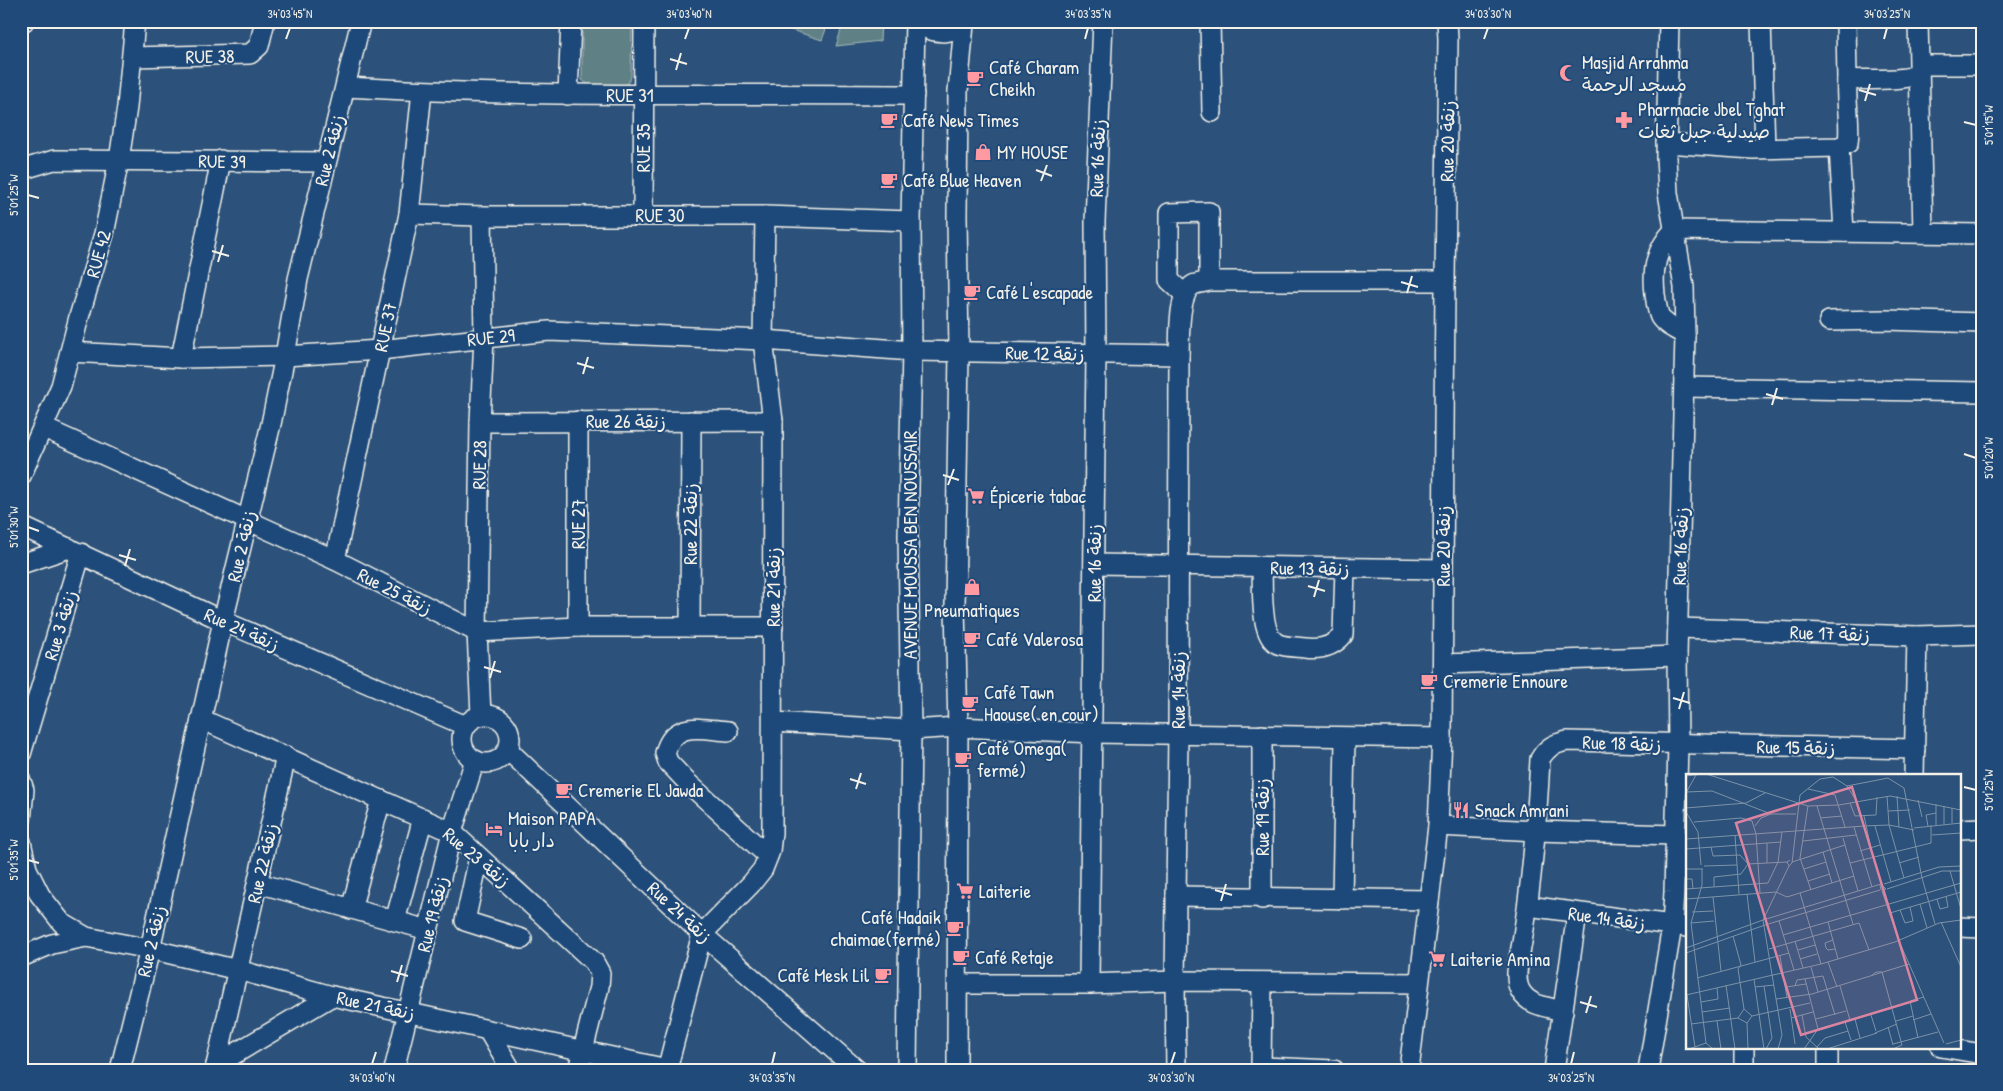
<svg xmlns="http://www.w3.org/2000/svg" width="2003" height="1091" viewBox="0 0 2003 1091" font-family="'Patrick Hand','Playpen Sans Arabic',sans-serif">
  <rect width="100%" height="100%" fill="#2c527b"/>
  <filter id="ink" filterUnits="userSpaceOnUse"><feTurbulence type="fractalNoise" baseFrequency=".02" numOctaves="2"/><feDisplacementMap in="SourceGraphic" scale="10" xChannelSelector="R" yChannelSelector="G"/><feConvolveMatrix kernelMatrix="1 2 1 2 8 2 1 2 1" color-interpolation-filters="sRGB"/></filter>
  <g filter="url(#ink)">
    <g fill="#5e8186" stroke="#a9b9b7">
      <path d="M582 21H632L631 76C630 80 628 84 624 86 614 90 590 88 582 80Z"/>
      <polygon points="784,21 829,21 822,40 782,27"/>
      <polygon points="844,21 881,21 880,41 836,46"/>
    </g>
    <g fill="none" stroke-linecap="round" stroke-linejoin="round">
      <g stroke="#f4f1e8" stroke-width="22">
        <g id="minor">
          <path d="M917 21C931 35 952 36 966 21"/>
          <polyline points="1210,21 1212,112"/>
          <polyline points="1761,21 1765,148"/>
          <polyline points="1846,21 1847,80"/>
          <polyline points="1918,21 1923,233"/>
          <polyline points="21,22 24,21"/>
          <polyline points="132,57 250,54 259,46 265,21"/>
          <path d="M346 87C535 98 724 93 914 95"/>
          <polyline points="568,95 571,21"/>
          <path d="M1666 143 1753 149 1839 147 1848 143C1851 122 1845 101 1847 80 1860 79 1906 81 1914 75 1919 71 1921 67 1926 65H1982"/>
          <polyline points="1839,147 1844,232"/>
          <polyline points="21,171 24,169 54,160 326,162"/>
          <polyline points="409,214 482,216 765,216 911,221"/>
          <polyline points="643,215 644,21"/>
          <polyline points="1184,294 1169,280 1169,213 1209,212 1209,281"/>
          <polyline points="1829,321 1886,320 1982,323"/>
          <path d="M1685 335C1677 330 1665 325 1660 317 1657 311 1656 301 1655 294 1652 269 1656 249 1674 230L1982 234"/>
          <polyline points="70,352 181,358 285,356 380,350 549,331 763,340 912,351 1179,355"/>
          <polyline points="181,358 221,160"/>
          <polyline points="1684,387 1982,392"/>
          <polyline points="480,422 773,421"/>
          <polyline points="44,428 335,560 477,632 578,627 773,627"/>
          <polyline points="21,476 61,386 79,317 104,234 119,160 127,107 135,21"/>
          <polyline points="21,526 223,621 466,726"/>
          <polyline points="335,560 409,214 422,91"/>
          <polyline points="21,564 69,548"/>
          <polyline points="1094,564 1443,569"/>
          <path d="M1262 567C1263 585 1259 636 1278 644 1285 647 1297 647 1305 648 1320 650 1333 647 1343 635L1345 568"/>
          <polyline points="578,627 578,421"/>
          <polyline points="690,627 691,421"/>
          <polyline points="1678,628 1917,636 1982,634"/>
          <polyline points="1444,664 1677,656"/>
          <circle cx="486" cy="739" r="24"/>
          <polyline points="481,715 477,632 480,422 484,337 482,216"/>
          <polyline points="201,719 452,832 594,962 600,973 599,987 578,1070"/>
          <polyline points="773,722 911,730 958,727 1093,733 1442,738"/>
          <path d="M728 731C701 729 674 720 665 753L668 762 687 782 768 856"/>
          <polyline points="1262,735 1262,899"/>
          <polyline points="508,750 702,934 857,1070"/>
          <polyline points="21,754 81,553"/>
          <polyline points="1914,775 1917,636"/>
          <polyline points="21,781 24,790 21,820"/>
          <polyline points="1438,826 1536,831 1675,835"/>
          <polyline points="1959,829 1982,828"/>
          <polyline points="21,842 27,869 40,895 62,923 86,937 150,949 238,970 332,996 667,1069"/>
          <polyline points="479,857 465,921 522,939"/>
          <polyline points="258,883 428,930"/>
          <polyline points="1176,896 1429,900"/>
          <polyline points="1342,899 1345,738"/>
          <polyline points="1528,906 1687,927"/>
          <polyline points="351,909 381,800"/>
          <polyline points="395,921 423,818"/>
          <polyline points="1959,927 1982,928"/>
          <polyline points="21,957 52,944 86,937"/>
          <polyline points="958,984 1089,984 1175,981 1418,983"/>
          <polyline points="1089,984 1096,354 1095,222 1103,21"/>
          <path d="M1563 1011C1548 1007 1528 1006 1520 990 1513 977 1520 956 1522 942 1532 881 1537 820 1540 759 1547 747 1554 744 1567 741L1915 749"/>
          <polyline points="489,1032 511,1070"/>
          <polyline points="1941,1047 1982,1054"/>
          <polyline points="216,1065 332,996"/>
          <polyline points="1261,1067 1334,1070"/>
          <polyline points="120,1070 150,949 223,621 271,424 285,356 298,279 361,21"/>
          <polyline points="215,1070 286,756"/>
          <polyline points="394,1070 452,832 475,760"/>
          <polyline points="667,1070 702,934 751,884 763,869 770,851 772,833 773,421 763,340 765,216"/>
          <polyline points="907,1070 911,730 908,535 912,351 911,221 915,21"/>
          <polyline points="957,1070 958,727 955,607 959,352 957,217 958,91 964,24"/>
          <path d="M1176 1070 1175 981 1178 734 1179 355C1180 338 1177 295 1193 285 1197 283 1204 283 1209 281H1445"/>
          <polyline points="1261,1070 1262,982"/>
          <polyline points="1409,1070 1438,826 1442,738 1445,281 1448,39 1447,21"/>
          <polyline points="1554,1070 1577,914"/>
          <polyline points="1648,1070 1672,926 1674,892 1678,745 1677,656 1685,335 1684,287 1668,193 1666,157 1669,21"/>
          <polyline points="1744,1070 1744,1047"/>
          <polyline points="1828,1070 1828,1047"/>
        </g>
      </g>
      <use href="#minor" stroke="#1f4a7a" stroke-width="19"/>
    </g>
  </g>
  <path fill="none" stroke="#f4f1e8" stroke-width="2" d="M286 39 290 28M685 39 689 28M1085 39 1088 28M1484 39 1488 28M1884 39 1887 28M670 59 687 64M676 70 681 53M1859 90 1876 95M1865 101 1870 84M1964 122 1976 125M1036 170 1052 176M1041 181 1047 165M28 195 39 198M212 251 229 256M218 262 223 245M1401 282 1418 287M1407 293 1412 276M577 363 594 368M583 374 588 357M1766 394 1783 399M1772 405 1777 388M1964 454 1976 458M943 475 959 480M948 485 954 469M28 527 39 531M119 555 136 560M125 566 130 549M1308 586 1325 591M1314 597 1319 580M484 667 501 672M490 678 495 661M1673 698 1690 703M1679 709 1684 692M850 779 866 784M1964 787 1976 790M856 789 861 773M28 860 39 863M1215 890 1232 895M1221 901 1226 884M391 971 408 976M397 982 402 965M1580 1002 1597 1007M1586 1013 1591 996M372 1064 376 1052M772 1064 775 1052M1171 1064 1175 1052M1571 1064 1574 1052"/>
  <defs>
    <g id="mosque-bare" transform="scale(1.35)"><path d="M3.5-4.9A6 6 0 1 0 3.5 4.9A5 5 0 1 1 3.5-4.9Z" fill="#ff9aa2" stroke="#1f4a7a" stroke-width="2.5" paint-order="stroke"/></g>
    <g id="cafe-bare" transform="scale(1.35)"><path d="M-5.5-4.5H6V0H3Q3 3.5 0 3.5H-2.5Q-5.5 3.5-5.5 0ZM3-3.2v2h1.7v-2ZM-6 4.5H4V6H-6Z" fill="#ff9aa2" stroke="#1f4a7a" stroke-width="2.5" paint-order="stroke"/></g>
    <g id="pharmacy-bare" transform="scale(1.35)"><path d="M-2-6h4v4h4v4h-4v4h-4v-4h-4v-4h4Z" fill="#ff9aa2" stroke="#1f4a7a" stroke-width="2.5" paint-order="stroke"/></g>
    <g id="shop-bare" transform="scale(1.35)"><path d="M-5-2.5h2.3a2.7 3.5 0 0 1 5.4 0H5L5.5 6h-11ZM-1.5-2.5h3a1.5 2.3 0 0 0-3 0Z" fill="#ff9aa2" stroke="#1f4a7a" stroke-width="2.5" paint-order="stroke"/></g>
    <g id="supermarket-bare" transform="scale(1.35)"><path d="M-6-5.5h2.5l.6 2H6L4.5 2H-2.5L-4.4-4H-6ZM-1.5 3.2a1.3 1.3 0 1 0 .1 0ZM3 3.2a1.3 1.3 0 1 0 .1 0Z" fill="#ff9aa2" stroke="#1f4a7a" stroke-width="2.5" paint-order="stroke"/></g>
    <g id="restaurant-bare" transform="scale(1.35)"><path d="M-5-6h1v4h1v-4h1v4h1v-4h1v5L-1.5 .5V6h-2V.5L-5-1ZM5-6V6H3V1.5H1.5Q1.5-4 5-6Z" fill="#ff9aa2" stroke="#1f4a7a" stroke-width="2.5" paint-order="stroke"/></g>
    <g id="hotel-bare" transform="scale(1.35)"><path d="M-6-4.5h1.5V1H6V5H4.5V3h-9V5H-6ZM-4 0a1.8 1.8 0 1 1 3.6 0ZM.5 0V-2.5h3Q6-2.5 6 0Z" fill="#ff9aa2" stroke="#1f4a7a" stroke-width="2.5" paint-order="stroke"/></g>
  </defs>
  <g fill-rule="evenodd">
    <use href="#mosque-bare" x="1568" y="73"/>
    <use href="#cafe-bare" x="975" y="78"/>
    <use href="#cafe-bare" x="889" y="120"/>
    <use href="#pharmacy-bare" x="1624" y="120"/>
    <use href="#shop-bare" x="983" y="152"/>
    <use href="#cafe-bare" x="889" y="180"/>
    <use href="#cafe-bare" x="972" y="292"/>
    <use href="#supermarket-bare" x="976" y="496"/>
    <use href="#shop-bare" x="972" y="587"/>
    <use href="#cafe-bare" x="972" y="639"/>
    <use href="#cafe-bare" x="1429" y="681"/>
    <use href="#cafe-bare" x="970" y="703"/>
    <use href="#cafe-bare" x="963" y="759"/>
    <use href="#cafe-bare" x="564" y="790"/>
    <use href="#restaurant-bare" x="1461" y="810"/>
    <use href="#hotel-bare" x="494" y="829"/>
    <use href="#supermarket-bare" x="965" y="891"/>
    <use href="#cafe-bare" x="955" y="928"/>
    <use href="#cafe-bare" x="961" y="957"/>
    <use href="#supermarket-bare" x="1437" y="959"/>
    <use href="#cafe-bare" x="883" y="975"/>
  </g>
  <g text-anchor="middle" dominant-baseline="central" stroke-width="4" stroke-linejoin="round" paint-order="stroke">
    <g font-size="19" fill="#f4f1e8" stroke="#1f4a7a">
      <text transform="translate(210 56) rotate(-1)">RUE 38</text>
      <text x="630" y="95">RUE 31</text>
      <text transform="translate(1447 141) rotate(-89)">Rue 20 زنقة</text>
      <text transform="translate(643 148) rotate(-90)">RUE 35</text>
      <text transform="translate(329 150) rotate(-76)">Rue 2 زنقة</text>
      <text transform="translate(1097 158) rotate(-88)">Rue 16 زنقة</text>
      <text transform="translate(222 161) rotate(1)">RUE 39</text>
      <text x="660" y="215">RUE 30</text>
      <text transform="translate(98 254) rotate(-75)">RUE 42</text>
      <text transform="translate(385 327) rotate(-78)">RUE 37</text>
      <text transform="translate(491 337) rotate(-6)">RUE 29</text>
      <text transform="translate(1045 353) rotate(1)">Rue 12 زنقة</text>
      <text x="626" y="421">Rue 26 زنقة</text>
      <text transform="translate(479 465) rotate(-89)">RUE 28</text>
      <text transform="translate(578 524) rotate(-90)">RUE 27</text>
      <text transform="translate(690 524) rotate(-90)">Rue 22 زنقة</text>
      <text transform="translate(910 545) rotate(-90)">AVENUE MOUSSA BEN NOUSSAIR</text>
      <text transform="translate(241 546) rotate(-77)">Rue 2 زنقة</text>
      <text transform="translate(1443 546) rotate(-90)">Rue 20 زنقة</text>
      <text transform="translate(1680 546) rotate(-88)">Rue 16 زنقة</text>
      <text transform="translate(1094 563) rotate(-90)">Rue 16 زنقة</text>
      <text transform="translate(1310 568) rotate(1)">Rue 13 زنقة</text>
      <text transform="translate(773 587) rotate(-90)">Rue 21 زنقة</text>
      <text transform="translate(395 591) rotate(27)">Rue 25 زنقة</text>
      <text transform="translate(60 625) rotate(-73)">Rue 3 زنقة</text>
      <text transform="translate(242 629) rotate(24)">Rue 24 زنقة</text>
      <text transform="translate(1830 633) rotate(2)">Rue 17 زنقة</text>
      <text transform="translate(1178 690) rotate(-90)">Rue 14 زنقة</text>
      <text transform="translate(1622 743) rotate(2)">Rue 18 زنقة</text>
      <text transform="translate(1796 747) rotate(1)">Rue 15 زنقة</text>
      <text transform="translate(1262 817) rotate(-90)">Rue 19 زنقة</text>
      <text transform="translate(477 857) rotate(40)">Rue 23 زنقة</text>
      <text transform="translate(262 863) rotate(-77)">Rue 22 زنقة</text>
      <text transform="translate(680 912) rotate(43)">Rue 24 زنقة</text>
      <text transform="translate(432 914) rotate(-76)">Rue 19 زنقة</text>
      <text transform="translate(1607 918) rotate(8)">Rue 14 زنقة</text>
      <text transform="translate(151 941) rotate(-77)">Rue 2 زنقة</text>
      <text transform="translate(376 1005) rotate(12)">Rue 21 زنقة</text>
    </g>
    <g font-size="19" fill="#f4f1e8" stroke="#1f4a7a" text-anchor="start">
      <text x="1582" y="62">Masjid Arrahma<tspan x="1582" dy="22">مسجد الرحمة</tspan></text>
      <text x="989" y="67">Café Charam<tspan x="989" dy="22">Cheikh</tspan></text>
      <text x="1638" y="109">Pharmacie Jbel Tghat<tspan x="1638" dy="22">صيدلية جبل ثغات</tspan></text>
      <text x="903" y="120">Café News Times</text>
      <text x="997" y="152">MY HOUSE</text>
      <text x="903" y="180">Café Blue Heaven</text>
      <text x="986" y="292">Café L'escapade</text>
      <text x="990" y="496">Épicerie tabac</text>
      <text x="972" y="610" text-anchor="middle">Pneumatiques</text>
      <text x="986" y="639">Café Valerosa</text>
      <text x="1443" y="681">Cremerie Ennoure</text>
      <text x="984" y="692">Café Tawn<tspan x="984" dy="22">Haouse( en cour)</tspan></text>
      <text x="977" y="748">Café Omega(<tspan x="977" dy="22">fermé)</tspan></text>
      <text x="578" y="790">Cremerie El Jawda</text>
      <text x="1475" y="810">Snack Amrani</text>
      <text x="508" y="818">Maison PAPA<tspan x="508" dy="22">دار بابا</tspan></text>
      <text x="979" y="891">Laiterie</text>
      <text x="941" y="917" text-anchor="end">Café Hadaik<tspan x="941" dy="22">chaimae(fermé)</tspan></text>
      <text x="975" y="957">Café Retaje</text>
      <text x="1451" y="959">Laiterie Amina</text>
      <text x="869" y="975" text-anchor="end">Café Mesk Lil</text>
    </g>
  </g>
  <g transform="translate(1686 774)">
    <rect width="275" height="275" fill="#2c527b"/>
    <path fill="none" stroke="#7c92a7" stroke-width="1" d="M20 0 122 32 153 31 204 22 275 36M0 2 17 0M161 12 202 4 218 14 236 104 249 150M122 15 149 21 159 53M1 17 10 1M0 18 26 17 85 40M201 22 203 51 218 104M211 22 213 53M232 26 236 43M164 29 169 42 190 41 191 23M122 32 114 84 125 116M131 32 167 150M258 32V50M0 34 60 29 79 19M202 37 224 36M0 38 12 58 15 91M178 42 185 74M134 44 156 42M8 48 55 44 66 47 70 60 74 119M266 49V34M250 51V30M69 52 75 44 85 40H110M189 52 205 108M242 52 240 41 250 39M168 53 186 113M228 54 275 49M49 61 53 120M246 61 275 59M157 64 172 117M0 65 178 52 203 51 228 56M117 67 170 61M81 69V89M25 73 27 82 54 81 62 90 55 100 28 103V113M0 75 95 68M174 77 194 71M137 78 146 109M104 86 101 88 103 92 106 89 114 21 134 5 147 3 161 12 171 28M106 88 159 71M164 89 245 69V51M213 89 233 83M62 90 101 88M18 92 51 91M0 95H17M16 95V111L5 149 20 269 27 275M118 95 140 88M264 97 275 135M0 105H6L7 115M122 107 144 100M198 110 253 93 275 92M0 115 82 109 92 88 96 58M201 115 256 97H275M196 117 213 167 258 269M114 119 135 190M61 120 69 188M27 123 35 197M0 125 90 118 101 123 168 102M251 125 254 135 262 133 260 122M234 130 241 154M214 136 219 149 227 147 224 133M6 138 27 137M204 139 275 118M93 147 108 196M142 148 152 185M255 148 275 193M5 149 28 147M97 161 275 109M47 162 55 191 52 195 58 235M147 166 139 169 140 174 142 176 149 175M109 167 117 194M0 174 77 146 195 110 200 115 195 116 194 111M83 175 173 149 183 176M112 176 129 171M0 179 79 151 194 116M94 182 101 224M114 185 131 180M142 188 151 213M125 193 132 218M185 202 190 198H196L216 271 207 275M11 204 103 179M68 205 78 275M119 205 132 255M40 211 49 275M78 212 86 264 80 275M109 212 111 206 137 202 149 241M154 212 164 246M69 213 88 211M100 213 120 210M0 221 135 190 209 168 253 149 275 146M1 221 9 273M90 225 126 220 223 190M15 228 32 225 31 214M58 235 52 244 61 249M58 235 66 242 61 249M104 235 109 270M16 238 44 234M116 241 120 263 133 275M185 241 190 257M66 242 124 229M105 244 127 238M130 245 160 237M169 245 174 264M227 246 245 240M31 247 35 275M210 247 227 242M159 248 165 266M61 249 62 275M5 250 52 244M202 253 207 271M189 259 211 250M232 264 224 227 238 223M207 270 252 258M260 270 275 266M131 273 139 264 162 257M3 275 20 269M92 275 96 261 77 146 103 92M118 275 132 255 206 234M141 275 191 259"/>
    <path fill="#db84a2" fill-opacity="0.15" stroke="#db84a2" stroke-width="2.5" d="M166 13 231 226 115 261 50 49Z"/>
    <rect width="275" height="275" fill="none" stroke="#f4f1e8" stroke-width="2.5"/>
  </g>
  <rect width="2003" height="1091" fill="none" stroke="#1f4a7a" stroke-width="55"/>
  <rect x="28" y="28" width="1948" height="1036" fill="none" stroke="#f4f1e8" stroke-width="2"/>
  <g font-size="12" text-anchor="middle" fill="#f4f1e8">
    <text x="290" y="18">34°03'45"N</text>
    <text x="689" y="18">34°03'40"N</text>
    <text x="1088" y="18">34°03'35"N</text>
    <text x="1488" y="18">34°03'30"N</text>
    <text x="1887" y="18">34°03'25"N</text>
    <text transform="translate(1989 125) rotate(-90)" y="4">5°01'15"W</text>
    <text transform="translate(14 195) rotate(-90)" y="4">5°01'25"W</text>
    <text transform="translate(1989 458) rotate(-90)" y="4">5°01'20"W</text>
    <text transform="translate(14 527) rotate(-90)" y="4">5°01'30"W</text>
    <text transform="translate(1989 790) rotate(-90)" y="4">5°01'25"W</text>
    <text transform="translate(14 860) rotate(-90)" y="4">5°01'35"W</text>
    <text x="372" y="1082">34°03'40"N</text>
    <text x="772" y="1082">34°03'35"N</text>
    <text x="1171" y="1082">34°03'30"N</text>
    <text x="1571" y="1082">34°03'25"N</text>
  </g>
</svg>
